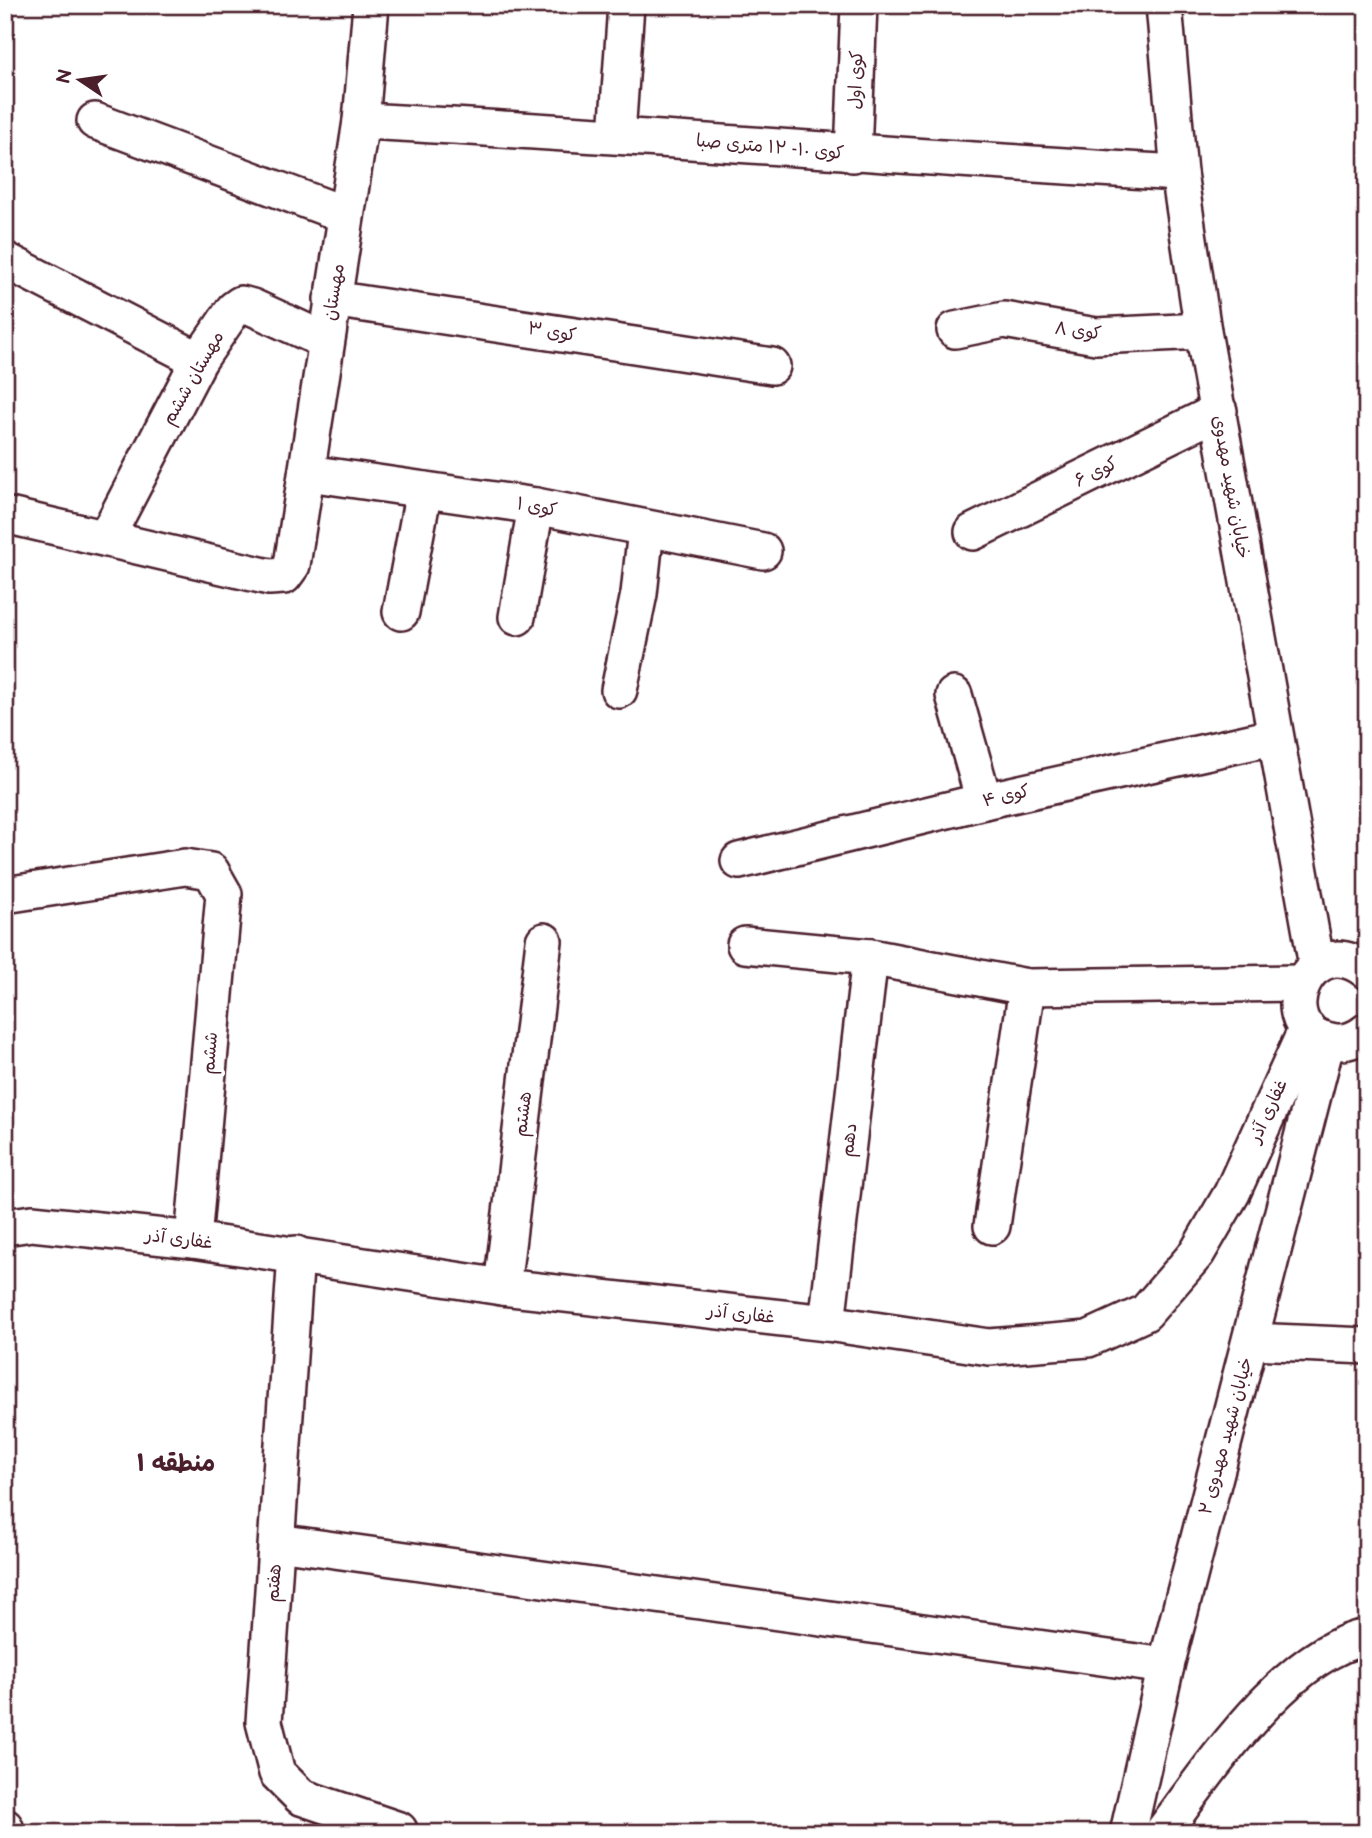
<svg xmlns="http://www.w3.org/2000/svg" width="1372" height="1838" viewBox="0 0 1372 1838" font-family="'Balsamiq Sans','Playpen Sans Arabic',sans-serif">
  <rect width="100%" height="100%" fill="#fff"/>
  <filter id="ink" filterUnits="userSpaceOnUse"><feTurbulence type="fractalNoise" baseFrequency=".0143" numOctaves="2"/><feDisplacementMap in="SourceGraphic" scale="14" xChannelSelector="R" yChannelSelector="G"/><feConvolveMatrix kernelMatrix="1 2 1 2 8 2 1 2 1" color-interpolation-filters="sRGB"/></filter>
  <g filter="url(#ink)">
    <g fill="none" stroke-linecap="round" stroke-linejoin="round">
      <g stroke="#4a1f2b" stroke-width="40">
        <g id="minor">
          <polyline points="1164,5 1179,173 1203,331 1317,966"/>
          <polyline points="95,121 346,215"/>
          <path d="M361 121C634 135 907 157 1179 173"/>
          <polyline points="617,135 626,5"/>
          <polyline points="853,154 859,5"/>
          <polyline points="5,260 199,360"/>
          <polyline points="332,299 772,366"/>
          <polyline points="955,330 1004,320 1096,336 1203,331"/>
          <polyline points="308,473 536,506 763,551"/>
          <polyline points="5,515 269,577 284,576 292,565 361,121 371,5"/>
          <polyline points="973,532 1219,411"/>
          <polyline points="106,538 199,360 234,309 241,304 252,307 326,341"/>
          <polyline points="401,612 424,490"/>
          <polyline points="517,617 536,506"/>
          <polyline points="619,690 639,594 646,529"/>
          <polyline points="954,695 984,801"/>
          <polyline points="739,861 984,801 1273,737"/>
          <polyline points="5,895 185,867 211,871 224,894 193,1240"/>
          <polyline points="745,945 870,957 1027,987 1301,983"/>
          <path d="M1367 971C1307 924 1266 1031 1331 1041 1345 1044 1356 1040 1367 1031"/>
          <polyline points="992,1226 1027,987"/>
          <polyline points="5,1227 32,1223 193,1240 502,1287 827,1323 989,1347 1088,1339 1145,1313 1197,1253 1232,1193 1307,1028"/>
          <polyline points="296,1254 264,1722 277,1773 301,1797 399,1830"/>
          <polyline points="502,1287 544,941"/>
          <polyline points="827,1323 870,957"/>
          <polyline points="1251,1341 1367,1346"/>
          <polyline points="277,1542 1166,1666"/>
          <polyline points="5,1827 6,1833"/>
          <polyline points="1128,1833 1166,1666 1327,1041"/>
          <path d="M1162 1833C1208 1772 1288 1651 1367 1637"/>
        </g>
      </g>
      <use href="#minor" stroke="#fff" stroke-width="35"/>
    </g>
  </g>
  <g text-anchor="middle" dominant-baseline="central" stroke-width="7" stroke-linejoin="round" paint-order="stroke">
    <g font-size="18" fill="#4a1f2b" stroke="#fff">
      <text transform="translate(856 80) rotate(-88)">کوی اول</text>
      <text transform="translate(770 147) rotate(5)">کوی ۱۰- ۱۲ متری صبا</text>
      <text transform="translate(334 292) rotate(-81)">مهستان</text>
      <text transform="translate(1078 331) rotate(7)">کوی ۸</text>
      <text transform="translate(552 332) rotate(9)">کوی ۳</text>
      <text transform="translate(193 378) rotate(-60)">مهستان ششم</text>
      <text transform="translate(1096 472) rotate(-26)">کوی ۶</text>
      <text transform="translate(1231 487) rotate(80)">خیابان شهید مهدوی</text>
      <text transform="translate(537 507) rotate(10)">کوی ۱</text>
      <text transform="translate(1006 796) rotate(-13)">کوی ۴</text>
      <text transform="translate(210 1053) rotate(-85)">ششم</text>
      <text transform="translate(1268 1111) rotate(-65)">غفاری آذر</text>
      <text transform="translate(523 1114) rotate(-83)">هشتم</text>
      <text transform="translate(849 1140) rotate(-83)">دهم</text>
      <text transform="translate(179 1239) rotate(7)">غفاری آذر</text>
      <text transform="translate(741 1314) rotate(6)">غفاری آذر</text>
      <text transform="translate(1226 1436) rotate(-75)">خیابان شهید مهدوی ۲</text>
      <text transform="translate(274 1583) rotate(-86)">هفتم</text>
    </g>
    <g font-size="24" font-weight="bold" fill="#4a1f2b" stroke="#fff">
      <text x="176" y="1463">منطقه ۱</text>
    </g>
  </g>
  <rect width="1372" height="1838" fill="none" stroke="#fff" stroke-width="28"/>
  <rect x="14" y="14" width="1344" height="1810" fill="none" stroke="#4a1f2b" stroke-width="2.5" filter="url(#ink)"/>
  <g transform="translate(80 80) rotate(283)" stroke="#ffffff" stroke-width="5" paint-order="stroke">
  <path d="M0-5L12 26L0 18L-12 26Z" fill="#4a1f2b"/>
  <text y="-10" font-size="19" font-weight="bold" text-anchor="middle" fill="#4a1f2b">N</text>
  </g>
</svg>
